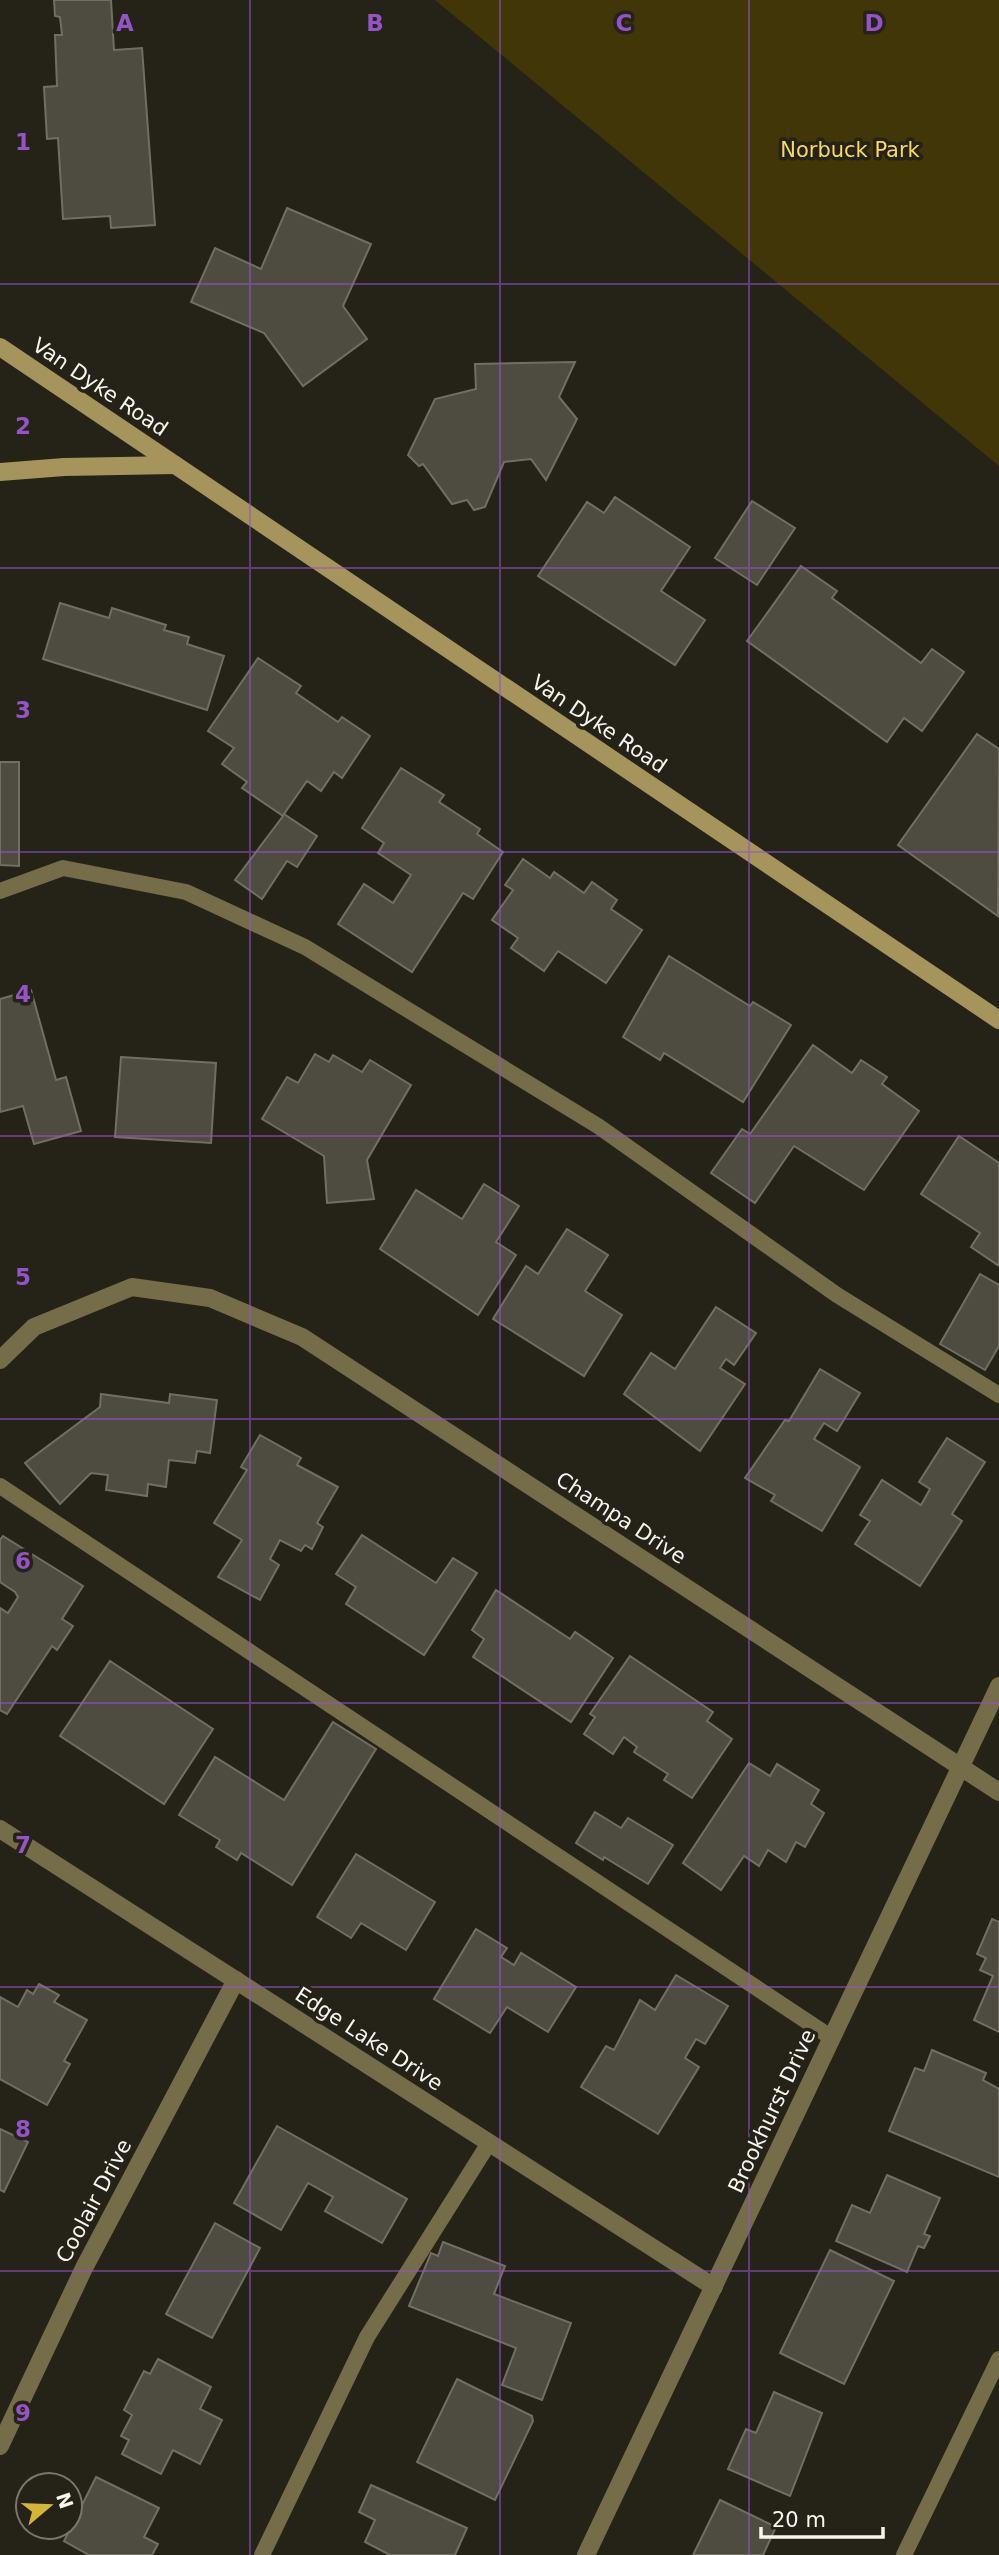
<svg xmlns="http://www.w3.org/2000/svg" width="999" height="2555" viewBox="0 0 999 2555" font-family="'DejaVu Sans',sans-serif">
  <rect width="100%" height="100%" fill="#252218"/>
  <polygon fill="#413608" points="435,0 999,0 999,466"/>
  <g fill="#4e4b40" stroke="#726e62" stroke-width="2">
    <polygon points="54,0 111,0 114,50 142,48 155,225 111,228 110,216 63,219 58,138 47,139 44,87 57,86 55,35 62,35 60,17 55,16"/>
    <polygon points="287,208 371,244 343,306 367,339 303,386 264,333 191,302 215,248 261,269"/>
    <polygon points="575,362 559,397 577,419 546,480 531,459 504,462 485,507 474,510 467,500 452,504 423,464 419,466 408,455 435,399 476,389 475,364"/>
    <polygon points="615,497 690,547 661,591 705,620 675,665 538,576 587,502 604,513"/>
    <polygon points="752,501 795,528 757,585 715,558"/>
    <polygon points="801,566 837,591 832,598 921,663 932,649 964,672 922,731 904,718 887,742 747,641"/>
    <polygon points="60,603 109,618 112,608 166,625 164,630 189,637 187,644 224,656 207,710 43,659"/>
    <polygon points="258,658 301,686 296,693 338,722 342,717 370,736 342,778 334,772 321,791 307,781 284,814 317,836 297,867 287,861 262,899 235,880 283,816 242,788 247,782 222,764 234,748 208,731"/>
    <polygon points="977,734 999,749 998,916 898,845"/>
    <polygon points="0,762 19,762 19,866 0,865"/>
    <polygon points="401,768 444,795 439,802 480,829 477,834 503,852 473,899 463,893 412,972 338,924 364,884 393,903 411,875 378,853 384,843 362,828"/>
    <polygon points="523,859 550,878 554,872 584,893 592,882 617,900 611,909 642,930 606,983 558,951 544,971 511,948 518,938 492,920 513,890 505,885"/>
    <polygon points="669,956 750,1006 753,1002 791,1025 743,1102 664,1053 660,1060 623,1037"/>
    <polygon points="31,990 56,1080 66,1077 81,1131 34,1144 23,1106 0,1112 0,999"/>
    <polygon points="813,1045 852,1073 861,1060 887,1077 882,1084 919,1111 864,1190 794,1146 755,1203 711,1173 742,1129 750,1134"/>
    <polygon points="315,1054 329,1062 333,1055 362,1072 370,1060 411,1085 367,1160 374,1199 327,1203 324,1156 262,1119 287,1077 298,1083"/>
    <polygon points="121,1057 216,1063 211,1143 115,1137"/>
    <polygon points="959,1136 999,1163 999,1266 971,1247 980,1233 921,1194"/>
    <polygon points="484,1184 519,1206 496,1242 516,1255 478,1315 380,1249 416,1190 462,1219"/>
    <polygon points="567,1229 608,1255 585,1291 622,1315 584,1376 493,1319 526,1266 538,1274"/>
    <polygon points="980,1274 999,1285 999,1346 985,1370 940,1344"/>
    <polygon points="716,1307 756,1333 734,1365 726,1359 720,1368 745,1384 700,1451 624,1394 651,1353 675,1369"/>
    <polygon points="820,1369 860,1393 837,1431 824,1423 814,1439 860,1467 822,1531 771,1501 775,1495 745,1478 785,1420 789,1421"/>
    <polygon points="101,1394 169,1403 170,1394 217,1400 210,1453 197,1451 195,1463 169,1460 166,1487 148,1484 147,1496 106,1490 108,1475 91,1473 60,1504 25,1463 100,1407"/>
    <polygon points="260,1435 301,1458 297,1465 338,1487 317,1523 323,1527 312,1549 305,1545 301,1551 280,1540 270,1559 279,1565 260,1600 218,1577 242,1540 214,1523 247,1470 241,1467"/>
    <polygon points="947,1438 985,1462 952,1514 962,1521 920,1586 855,1544 870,1521 860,1515 882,1480 921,1505 930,1489 919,1482"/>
    <polygon points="362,1535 436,1583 453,1558 477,1573 424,1655 346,1604 356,1587 336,1574"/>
    <polygon points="3,1536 83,1586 62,1619 73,1626 57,1650 52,1646 7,1714 0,1710 0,1608 8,1613 18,1597 15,1592 0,1582 0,1540"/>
    <polygon points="496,1590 570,1639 575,1632 613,1658 571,1722 473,1657 484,1639 472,1630"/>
    <polygon points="630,1656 713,1712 707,1721 732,1739 692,1798 664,1780 668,1774 634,1752 637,1747 624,1737 613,1754 584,1734 595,1717 590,1714"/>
    <polygon points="110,1661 213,1729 164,1804 60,1736"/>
    <polygon points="333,1722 376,1749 292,1885 241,1853 237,1860 216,1847 220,1840 179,1815 215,1757 284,1800"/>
    <polygon points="749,1763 770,1776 777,1764 819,1790 811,1804 824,1813 805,1847 796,1842 786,1862 768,1850 759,1866 744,1856 721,1890 683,1863"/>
    <polygon points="595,1812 621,1828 628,1818 673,1845 648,1884 604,1857 603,1860 576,1843"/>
    <polygon points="356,1854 435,1902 406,1950 361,1923 351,1938 317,1917"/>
    <polygon points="992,1919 999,1922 999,2032 974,2020 993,1976 980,1970 986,1958 977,1954"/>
    <polygon points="476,1929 507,1948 501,1957 514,1965 521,1953 576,1987 548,2032 507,2007 490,2033 434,1999"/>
    <polygon points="676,1975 728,2006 705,2044 696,2039 685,2058 699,2067 658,2134 581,2087 606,2046 614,2050 640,2000 655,2010"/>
    <polygon points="39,1984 59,1995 54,2002 87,2020 64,2061 70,2064 47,2105 0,2079 0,1997 18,2007 27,1990 33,1994"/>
    <polygon points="932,2050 986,2073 983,2080 999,2089 999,2177 889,2131 915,2068 924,2071"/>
    <polygon points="277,2126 407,2199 382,2243 325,2211 333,2197 308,2183 281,2230 234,2203"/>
    <polygon points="0,2129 28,2142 4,2192 0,2190"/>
    <polygon points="887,2175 940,2198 924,2234 930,2236 924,2248 918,2246 907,2272 836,2241 852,2205 870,2213"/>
    <polygon points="215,2223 260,2248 212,2338 166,2314"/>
    <polygon points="443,2242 505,2266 494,2294 571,2323 542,2400 502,2385 516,2348 409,2306 431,2253 438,2256"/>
    <polygon points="830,2250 894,2281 844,2384 780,2353"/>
    <polygon points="158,2359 211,2387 200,2409 222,2420 200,2464 173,2450 161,2474 122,2454 129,2440 121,2436 132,2415 124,2410 144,2371 150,2374"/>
    <polygon points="457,2379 532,2416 533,2421 495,2500 417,2462"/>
    <polygon points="774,2392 822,2413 790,2496 728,2469 746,2429 756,2433"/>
    <polygon points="96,2477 159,2508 144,2537 158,2544 152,2555 89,2555 64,2541"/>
    <polygon points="371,2485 467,2528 455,2555 390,2555 365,2542 375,2520 359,2512"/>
    <polygon points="720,2500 776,2527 763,2555 693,2555"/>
  </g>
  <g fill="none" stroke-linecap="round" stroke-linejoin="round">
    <g stroke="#756c49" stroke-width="16">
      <polyline points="0,891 63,868 186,892 305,947 598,1126 837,1295 999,1395"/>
      <polyline points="0,1486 832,2038"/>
      <polyline points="262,2555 367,2337 489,2143"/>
      <polyline points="904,2555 999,2359"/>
    </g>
    <g stroke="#756c49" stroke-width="18">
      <polyline points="0,1360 34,1327 132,1287 210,1298 302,1337 999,1792"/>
      <polyline points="0,1829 714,2287"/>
      <polyline points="0,2446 84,2268 236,1980"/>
      <polyline points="586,2555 999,1686"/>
    </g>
    <g stroke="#a5955c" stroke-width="18">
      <polyline points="0,347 999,1020"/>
      <polyline points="0,472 64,467 175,465"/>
    </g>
  </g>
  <path fill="none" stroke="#9454c8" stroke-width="2" stroke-opacity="0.55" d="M250 0V2555M500 0V2555M749 0V2555M0 284H999M0 568H999M0 852H999M0 1136H999M0 1419H999M0 1703H999M0 1987H999M0 2271H999"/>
  <g text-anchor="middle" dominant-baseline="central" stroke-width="7" stroke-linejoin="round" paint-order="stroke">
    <g font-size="21" fill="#f9d95d" stroke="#252218">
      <text x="850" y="150">Norbuck Park</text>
    </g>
    <g font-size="21" fill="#f7f5ee" stroke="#252218">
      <text transform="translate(100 387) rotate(34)">Van Dyke Road</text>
      <text transform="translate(599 724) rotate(34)">Van Dyke Road</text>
      <text transform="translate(621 1518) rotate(33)">Champa Drive</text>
      <text transform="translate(369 2039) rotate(33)">Edge Lake Drive</text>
      <text transform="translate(772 2111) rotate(-65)">Brookhurst Drive</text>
      <text transform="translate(94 2201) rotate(-62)">Coolair Drive</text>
    </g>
  </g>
  <g font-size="23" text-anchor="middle" font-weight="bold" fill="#9454c8" stroke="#252218" stroke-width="7" stroke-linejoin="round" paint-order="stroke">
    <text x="125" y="31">A</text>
    <text x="375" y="31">B</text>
    <text x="624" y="31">C</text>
    <text x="874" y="31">D</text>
    <text x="23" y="150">1</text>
    <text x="23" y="434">2</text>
    <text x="23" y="718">3</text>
    <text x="23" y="1002">4</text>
    <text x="23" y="1285">5</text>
    <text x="23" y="1569">6</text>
    <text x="23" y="1853">7</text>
    <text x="23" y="2137">8</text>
    <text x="23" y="2421">9</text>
  </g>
  <g transform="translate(49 2506) rotate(71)"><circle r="33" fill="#252218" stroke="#79766e" stroke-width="2"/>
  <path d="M0-5L12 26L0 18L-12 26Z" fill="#d5b535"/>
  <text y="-10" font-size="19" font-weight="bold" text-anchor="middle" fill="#f7f5ee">N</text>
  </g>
  <path d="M761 2527v10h122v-10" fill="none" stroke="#f7f5ee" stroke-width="3.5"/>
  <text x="772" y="2527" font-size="21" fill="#f7f5ee" stroke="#252218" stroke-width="5" paint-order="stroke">20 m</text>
</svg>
